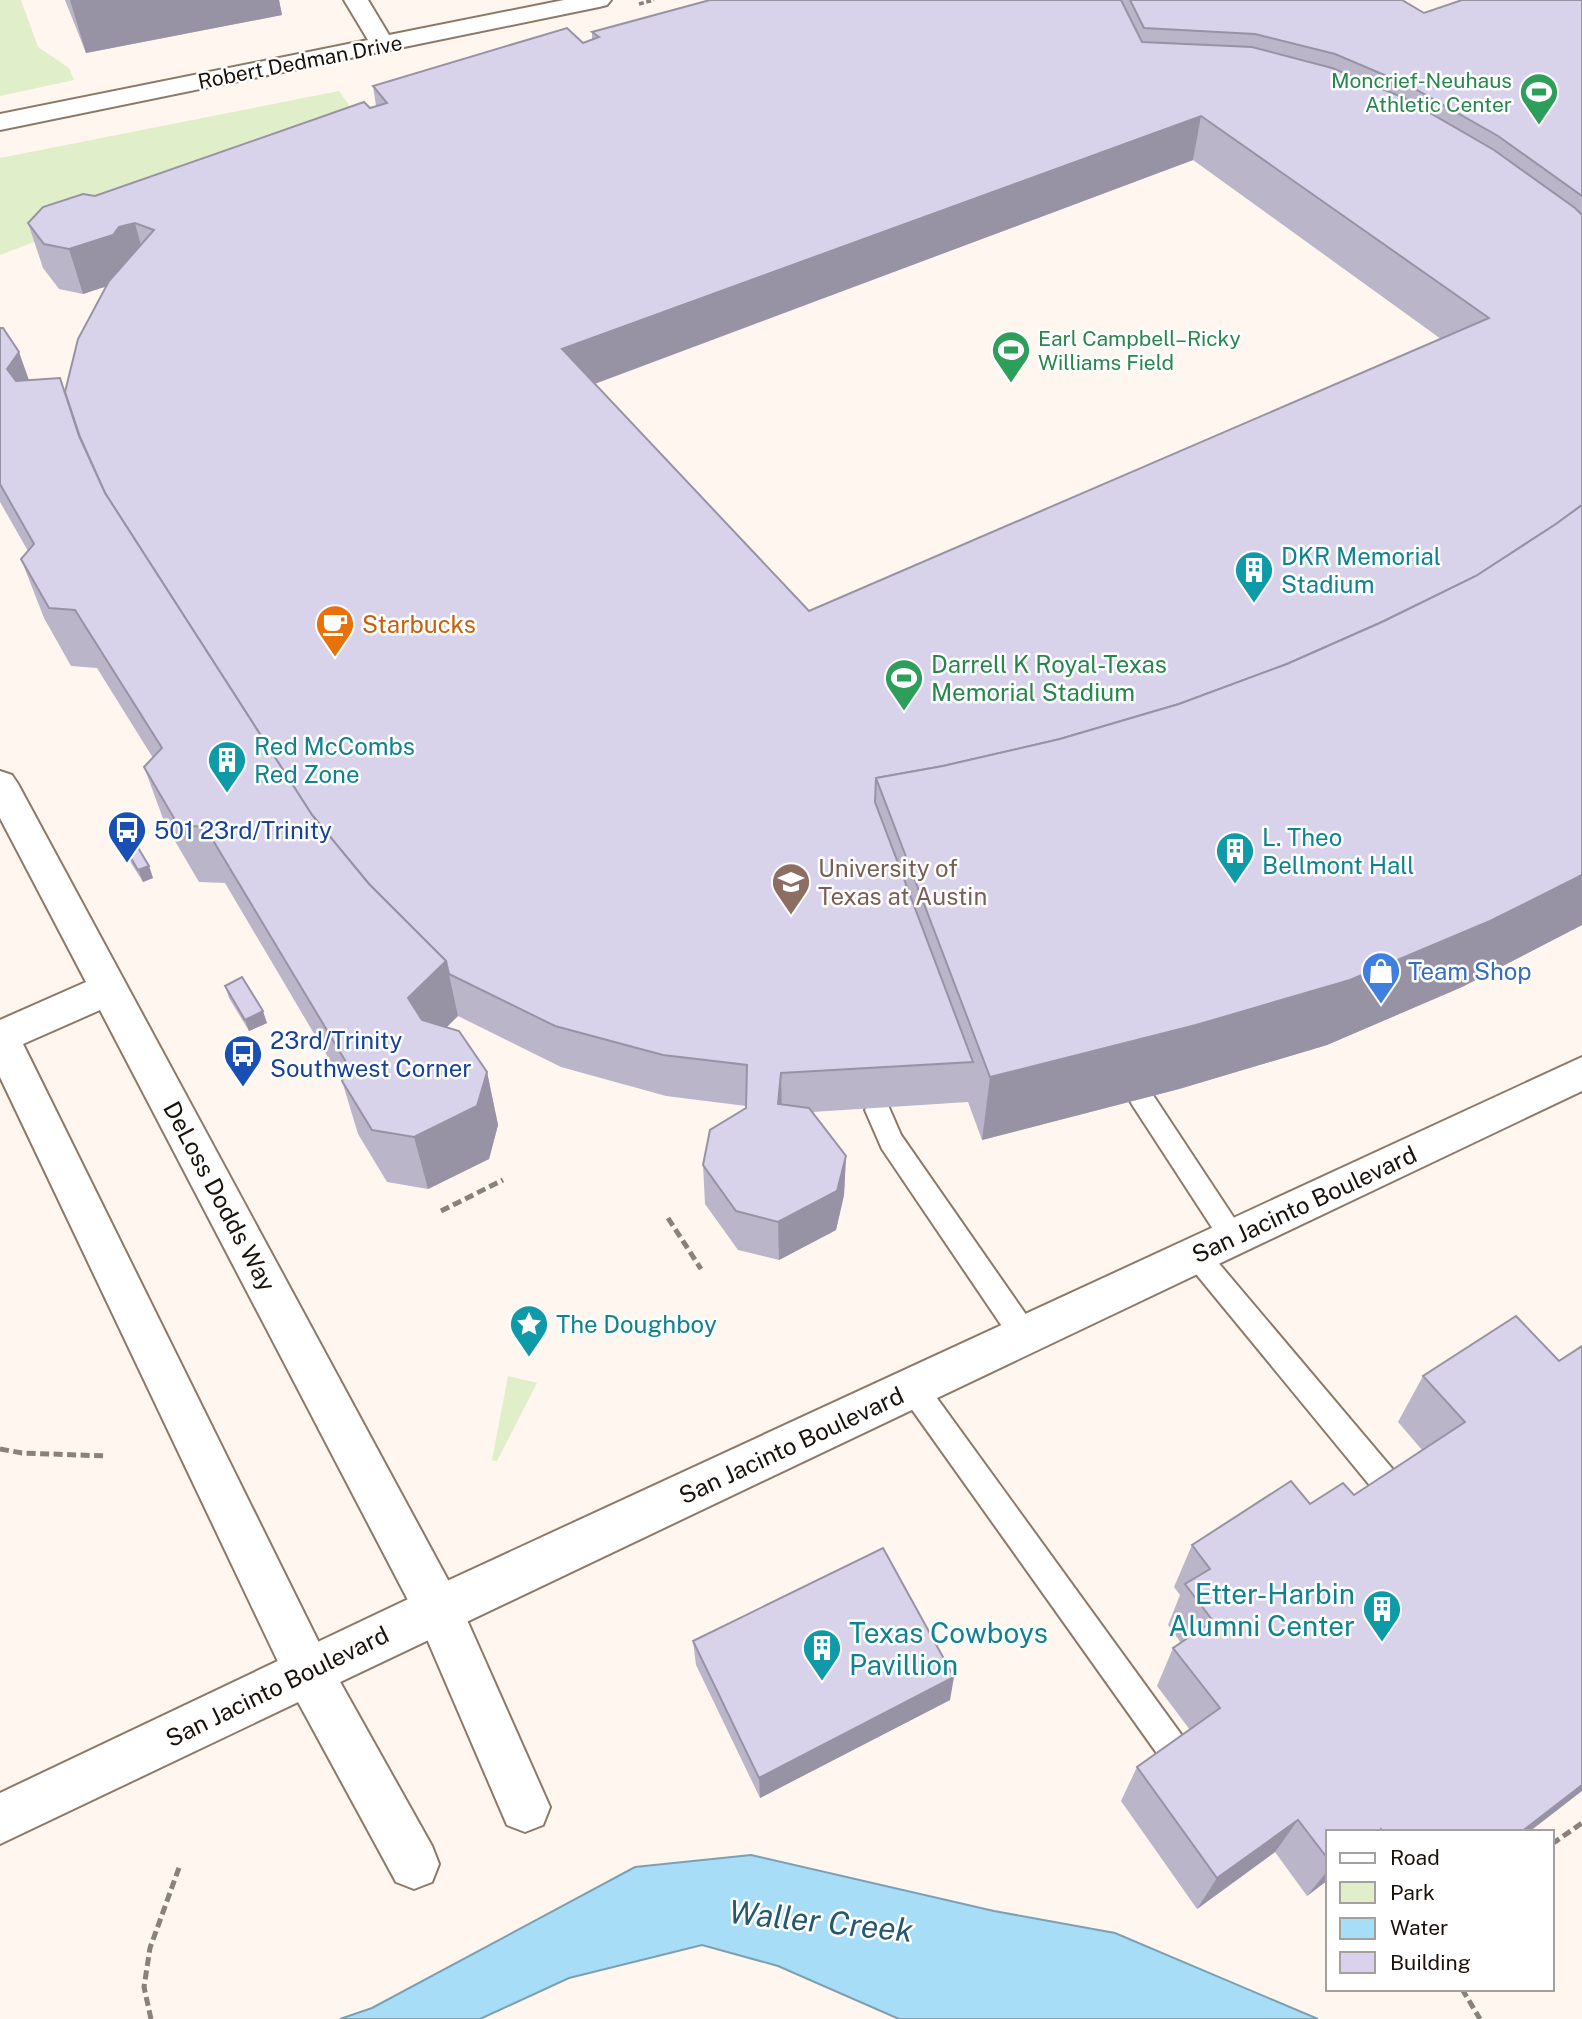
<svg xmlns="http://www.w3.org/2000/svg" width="1582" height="2019" viewBox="0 0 1582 2019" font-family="'Public Sans',sans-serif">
  <rect width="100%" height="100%" fill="#fff6ef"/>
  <g fill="#e0eec9">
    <polygon points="0,0 21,0 38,47 69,68 74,80 0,96"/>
    <polygon points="339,91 358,118 0,255 0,158"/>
    <polygon points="508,1376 537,1383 497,1461 492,1460"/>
  </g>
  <polygon fill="#a8ddf8" stroke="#7da0b1" stroke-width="2" points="751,1855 994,1911 1115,1933 1318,2019 899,2019 778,1966 702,1945 569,1978 480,2019 340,2019 372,2008 635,1867"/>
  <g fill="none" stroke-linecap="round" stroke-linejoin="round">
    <g stroke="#8c7968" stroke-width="4">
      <g id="service">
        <polygon points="1142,1089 1151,1092 1242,1230 1246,1238 1242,1246 1233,1250 1224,1246 1133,1106 1129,1099 1133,1092"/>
        <polygon points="878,1099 887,1103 901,1135 1034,1326 1038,1335 1034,1344 1024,1347 1014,1344 882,1149 865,1110 869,1103"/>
        <polygon points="1196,1243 1205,1247 1406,1485 1410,1495 1406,1505 1396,1509 1386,1505 1187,1263 1183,1255 1187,1247"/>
        <polygon points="913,1375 923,1379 1183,1737 1188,1748 1183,1759 1172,1764 1161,1759 903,1397 899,1388 903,1379"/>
      </g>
    </g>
    <g stroke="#8c7968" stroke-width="4">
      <g id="minor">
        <polygon points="344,0 368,0 389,35 564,0 611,0 607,5 599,7 0,130 0,114 368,40"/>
        <polygon points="0,771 12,775 18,784 455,1593 550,1807 543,1825 525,1832 507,1825 421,1625 100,1010 23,1044 325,1655 432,1846 439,1864 432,1882 414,1889 396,1882 291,1689 0,1077 0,1020 86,982 0,818"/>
      </g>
    </g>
    <g stroke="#8c7968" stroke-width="4">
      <polygon id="tertiary" points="1582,1057 1582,1091 0,1844 0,1793 421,1593"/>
    </g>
    <polyline stroke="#89817a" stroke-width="3.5" stroke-dasharray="5 2.5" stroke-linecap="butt" points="639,4 654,0"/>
    <g stroke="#89817a" stroke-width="5" stroke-dasharray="9 4.5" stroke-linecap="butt">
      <polyline points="441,1211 503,1180"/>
      <polyline points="668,1218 701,1269"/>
      <polyline points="0,1449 22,1453 107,1456"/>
      <polyline points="1552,1844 1582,1823"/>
      <polyline points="1462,1989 1480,2019"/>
      <polyline points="151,2019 144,1987 150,1948 180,1865"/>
    </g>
    <use href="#service" fill="#fff" fill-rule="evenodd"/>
    <use href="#minor" fill="#fff" fill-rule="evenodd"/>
    <use href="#tertiary" fill="#fff" fill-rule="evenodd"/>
  </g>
  <g fill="#bbb5ca" fill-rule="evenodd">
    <polygon points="65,0 279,0 282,15 86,53"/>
    <path d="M710 0H1402L1424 13 1582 0V925L1462 987 1327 1045 1179 1089 982 1140 968 1102 812 1112 846 1156 844 1195 836 1230 779 1260 738 1250 705 1204 703 1165 746 1108V1106L666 1096 561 1067 458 1016 446 1027 487 1072 498 1125 489 1159 428 1189 387 1182 358 1134 342 1081 225 883 199 882 165 824 144 767 153 758 97 668 71 666 44 618 21 559 28 551 0 502V328L29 381 65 392 106 286 83 294 59 289 43 268 28 223 95 196 376 106 373 86 583 43 592 39V32ZM1193 160 1441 339 809 611 595 384Z"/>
    <polygon points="126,850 149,866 153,878 143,882 131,863"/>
    <polygon points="225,986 267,1023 249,1031 229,998"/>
    <polygon points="1516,1316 1529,1832 1328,1832 1328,1880 1307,1896 1275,1852 1197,1909 1121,1801 1137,1767 1190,1730 1157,1686 1173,1648 1181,1643 1168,1625 1180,1595 1174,1587 1192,1545 1310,1504 1354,1495 1422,1450 1398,1422 1423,1376"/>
    <polygon points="693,1641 950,1700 760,1798 696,1665"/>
  </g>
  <g fill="#9893a4">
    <polygon points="70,0 279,0 282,15 86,53"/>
    <polygon points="1201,116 1193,160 567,394 562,349"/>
    <polygon points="135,223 147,268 126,280 83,294 69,249 119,227"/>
    <polygon points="19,352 40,411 28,428 7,369"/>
    <polygon points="149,866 153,878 143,882 138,870"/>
    <polygon points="1582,875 1582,925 1462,987 1327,1045 1179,1089 982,1140 990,1077"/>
    <polygon points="446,961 458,1016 422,1052 408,998"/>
    <polygon points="263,1011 267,1023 249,1031 245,1020"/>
    <polygon points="487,1072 498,1125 489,1159 428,1189 414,1137"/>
    <polygon points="781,1073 782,1114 778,1104"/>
    <polygon points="846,1156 844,1195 836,1230 779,1260 778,1222"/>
    <polygon points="954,1677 950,1700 760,1798 759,1778"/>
    <polygon points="1582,1785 1582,1791 1529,1832 1521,1832"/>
    <polygon points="1298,1820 1275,1852 1197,1909 1217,1878"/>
    <polygon points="1328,1870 1328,1880 1307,1896"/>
  </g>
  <g fill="#d9d2eb" stroke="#9893a4" stroke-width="2" fill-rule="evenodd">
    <path d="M710 0H1121L1142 42 1252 47 1332 68 1404 98 1494 150 1575 208 1582 215V505L1556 524 1476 576 1382 622 1287 664 1179 704 1060 739 943 766 876 778 875 802 973 1062 781 1073 778 1104 809 1108 846 1156 837 1191 778 1222 736 1211 703 1165 710 1130 746 1108 747 1065 663 1055 555 1026 449 974 446 961 369 884 312 815 105 493 80 437 65 392 78 339 109 281 154 230 135 223 119 227 113 235 69 249 44 244 28 223 43 207 83 194 95 196 364 102 370 108 387 103 373 86 567 28 583 43 599 37 592 32ZM1201 116 1489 318 809 611 562 349Z"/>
    <polygon points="1130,0 1402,0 1424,13 1462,0 1582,0 1582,196 1498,136 1408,85 1335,54 1255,34 1144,28"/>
    <polygon points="0,328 3,328 19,352 7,369 16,381 60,378 79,436 105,493 312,815 369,884 446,961 408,998 422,1020 459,1031 487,1072 477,1106 414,1137 372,1130 342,1081 349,1067 205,827 178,825 144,767 162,748 75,610 49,608 21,559 34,544 0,484"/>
    <polygon points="1582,505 1582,875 1490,921 1350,980 1196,1025 990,1077 876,778 943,766 1060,739 1179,704 1287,664 1382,622 1476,576 1556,524"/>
    <polygon points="137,846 149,866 138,870 126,850"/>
    <polygon points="242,977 263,1011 245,1020 225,986"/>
    <polygon points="1516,1316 1559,1361 1582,1346 1582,1785 1521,1832 1383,1832 1381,1829 1378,1832 1328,1832 1328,1859 1298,1820 1217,1878 1137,1767 1220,1708 1173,1648 1213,1621 1185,1584 1210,1569 1192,1545 1291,1481 1310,1504 1343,1483 1354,1495 1465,1422 1423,1376"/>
    <polygon points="883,1548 954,1677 759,1778 693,1641"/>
  </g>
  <defs>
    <g id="stadium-pin" transform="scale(2.0125)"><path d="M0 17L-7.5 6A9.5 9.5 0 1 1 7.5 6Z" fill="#2e9e5b" stroke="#fff"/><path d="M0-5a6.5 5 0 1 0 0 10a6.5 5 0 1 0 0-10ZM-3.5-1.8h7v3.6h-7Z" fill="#fff"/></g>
    <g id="building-pin" transform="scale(2.0125)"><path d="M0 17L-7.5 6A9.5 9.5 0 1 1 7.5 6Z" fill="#0f9aa8" stroke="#fff"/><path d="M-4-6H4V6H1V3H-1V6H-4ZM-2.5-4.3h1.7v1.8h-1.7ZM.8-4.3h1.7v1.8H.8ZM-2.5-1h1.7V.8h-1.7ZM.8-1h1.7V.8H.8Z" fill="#fff"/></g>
    <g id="cafe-pin" transform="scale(2.0125)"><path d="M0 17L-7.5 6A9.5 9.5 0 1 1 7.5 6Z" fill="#e8710a" stroke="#fff"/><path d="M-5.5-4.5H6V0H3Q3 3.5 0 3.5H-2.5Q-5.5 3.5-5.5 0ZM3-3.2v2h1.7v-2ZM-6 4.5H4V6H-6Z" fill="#fff"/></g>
    <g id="bus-pin" transform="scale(2.0125)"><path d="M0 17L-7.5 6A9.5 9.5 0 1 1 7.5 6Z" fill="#1a4fb4" stroke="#fff"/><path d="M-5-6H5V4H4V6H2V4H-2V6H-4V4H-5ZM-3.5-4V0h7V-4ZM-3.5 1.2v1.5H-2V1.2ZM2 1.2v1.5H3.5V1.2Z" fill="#fff"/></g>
    <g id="university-pin" transform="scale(2.0125)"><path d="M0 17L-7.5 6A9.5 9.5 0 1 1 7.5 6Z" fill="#8d6e63" stroke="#fff"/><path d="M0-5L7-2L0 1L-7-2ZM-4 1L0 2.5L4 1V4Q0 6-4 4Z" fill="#fff"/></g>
    <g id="shop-pin" transform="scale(2.0125)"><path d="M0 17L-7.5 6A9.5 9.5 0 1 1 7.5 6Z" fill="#3f7fe0" stroke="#fff"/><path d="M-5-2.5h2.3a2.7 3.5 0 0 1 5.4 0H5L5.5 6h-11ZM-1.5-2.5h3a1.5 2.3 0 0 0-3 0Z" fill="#fff"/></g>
    <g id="sight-pin" transform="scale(2.0125)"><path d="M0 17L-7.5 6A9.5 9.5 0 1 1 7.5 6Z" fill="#0f9aa8" stroke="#fff"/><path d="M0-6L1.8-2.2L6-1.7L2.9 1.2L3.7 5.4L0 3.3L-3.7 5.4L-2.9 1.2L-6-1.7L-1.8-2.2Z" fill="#fff"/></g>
  </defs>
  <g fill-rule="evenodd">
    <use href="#stadium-pin" x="1539" y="92"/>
    <use href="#stadium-pin" x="1011" y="350"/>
    <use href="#building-pin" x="1254" y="570"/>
    <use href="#cafe-pin" x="335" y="624"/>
    <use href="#stadium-pin" x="904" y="678"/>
    <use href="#building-pin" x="227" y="760"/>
    <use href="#bus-pin" x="127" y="830"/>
    <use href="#building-pin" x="1235" y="851"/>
    <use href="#university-pin" x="791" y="882"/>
    <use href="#shop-pin" x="1381" y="971"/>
    <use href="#bus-pin" x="243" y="1054"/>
    <use href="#sight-pin" x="529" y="1324"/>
    <use href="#building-pin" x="1382" y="1609"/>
    <use href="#building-pin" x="822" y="1648"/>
  </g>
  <g text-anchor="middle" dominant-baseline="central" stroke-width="5" stroke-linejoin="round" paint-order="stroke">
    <g font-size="21" fill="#19120b" stroke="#fff">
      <text transform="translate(300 62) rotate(-11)">Robert Dedman Drive</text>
    </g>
    <g font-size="21" fill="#27864d" stroke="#fff" text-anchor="end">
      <text x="1512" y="80">Moncrief-Neuhaus<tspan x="1512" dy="24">Athletic Center</tspan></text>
      <text x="1038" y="338" text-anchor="start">Earl Campbell–Ricky<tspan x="1038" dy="24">Williams Field</tspan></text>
    </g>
    <g font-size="24" fill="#0d838f" stroke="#fff" text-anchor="start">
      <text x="1281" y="556">DKR Memorial<tspan x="1281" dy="28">Stadium</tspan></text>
      <text x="254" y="746">Red McCombs<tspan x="254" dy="28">Red Zone</tspan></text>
      <text x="1262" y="837">L. Theo<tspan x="1262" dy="28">Bellmont Hall</tspan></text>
      <text x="556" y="1324">The Doughboy</text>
    </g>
    <g font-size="24" fill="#c56008" stroke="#fff" text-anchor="start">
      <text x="362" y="624">Starbucks</text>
    </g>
    <g font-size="24" fill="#27864d" stroke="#fff" text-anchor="start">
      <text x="931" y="664">Darrell K Royal-Texas<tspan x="931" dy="28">Memorial Stadium</tspan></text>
    </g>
    <g font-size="24" fill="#164399" stroke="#fff" text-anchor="start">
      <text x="154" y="830">501 23rd/Trinity</text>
      <text x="270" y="1040">23rd/Trinity<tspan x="270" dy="28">Southwest Corner</tspan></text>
    </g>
    <g font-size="24" fill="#785e54" stroke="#fff" text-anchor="start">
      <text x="818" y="868">University of<tspan x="818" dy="28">Texas at Austin</tspan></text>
    </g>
    <g font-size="24" fill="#366cbe" stroke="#fff" text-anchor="start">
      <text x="1408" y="971">Team Shop</text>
    </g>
    <g font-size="24" fill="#19120b" stroke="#fff">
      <text transform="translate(220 1196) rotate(62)">DeLoss Dodds Way</text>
      <text transform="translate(1304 1204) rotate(-25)">San Jacinto Boulevard</text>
      <text transform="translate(791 1445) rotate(-25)">San Jacinto Boulevard</text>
      <text transform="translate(277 1686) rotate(-26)">San Jacinto Boulevard</text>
    </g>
    <g font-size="28" fill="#0d838f" stroke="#fff" text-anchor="end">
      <text x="1355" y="1593">Etter-Harbin<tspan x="1355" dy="32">Alumni Center</tspan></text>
      <text x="849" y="1632" text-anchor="start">Texas Cowboys<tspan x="849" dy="32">Pavillion</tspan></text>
    </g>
    <g font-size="32" font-style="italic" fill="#245870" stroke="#fff">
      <text transform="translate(821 1921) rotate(6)">Waller Creek</text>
    </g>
  </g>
  <rect x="1326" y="1830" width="228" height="161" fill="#ffffff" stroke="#a3a09d" stroke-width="2"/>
  <rect x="1340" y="1853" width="35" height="10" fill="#ffffff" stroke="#a3a09d" stroke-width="2"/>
  <text x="1390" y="1865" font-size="21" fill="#19120b">Road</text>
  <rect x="1340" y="1882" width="35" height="21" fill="#e0eec9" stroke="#a3a09d" stroke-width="2"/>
  <text x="1390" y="1900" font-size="21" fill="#19120b">Park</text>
  <rect x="1340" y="1918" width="35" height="21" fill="#a8ddf8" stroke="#a3a09d" stroke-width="2"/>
  <text x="1390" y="1935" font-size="21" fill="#19120b">Water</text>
  <rect x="1340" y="1952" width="35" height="21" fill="#d9d2eb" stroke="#a3a09d" stroke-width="2"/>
  <text x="1390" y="1970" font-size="21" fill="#19120b">Building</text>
</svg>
